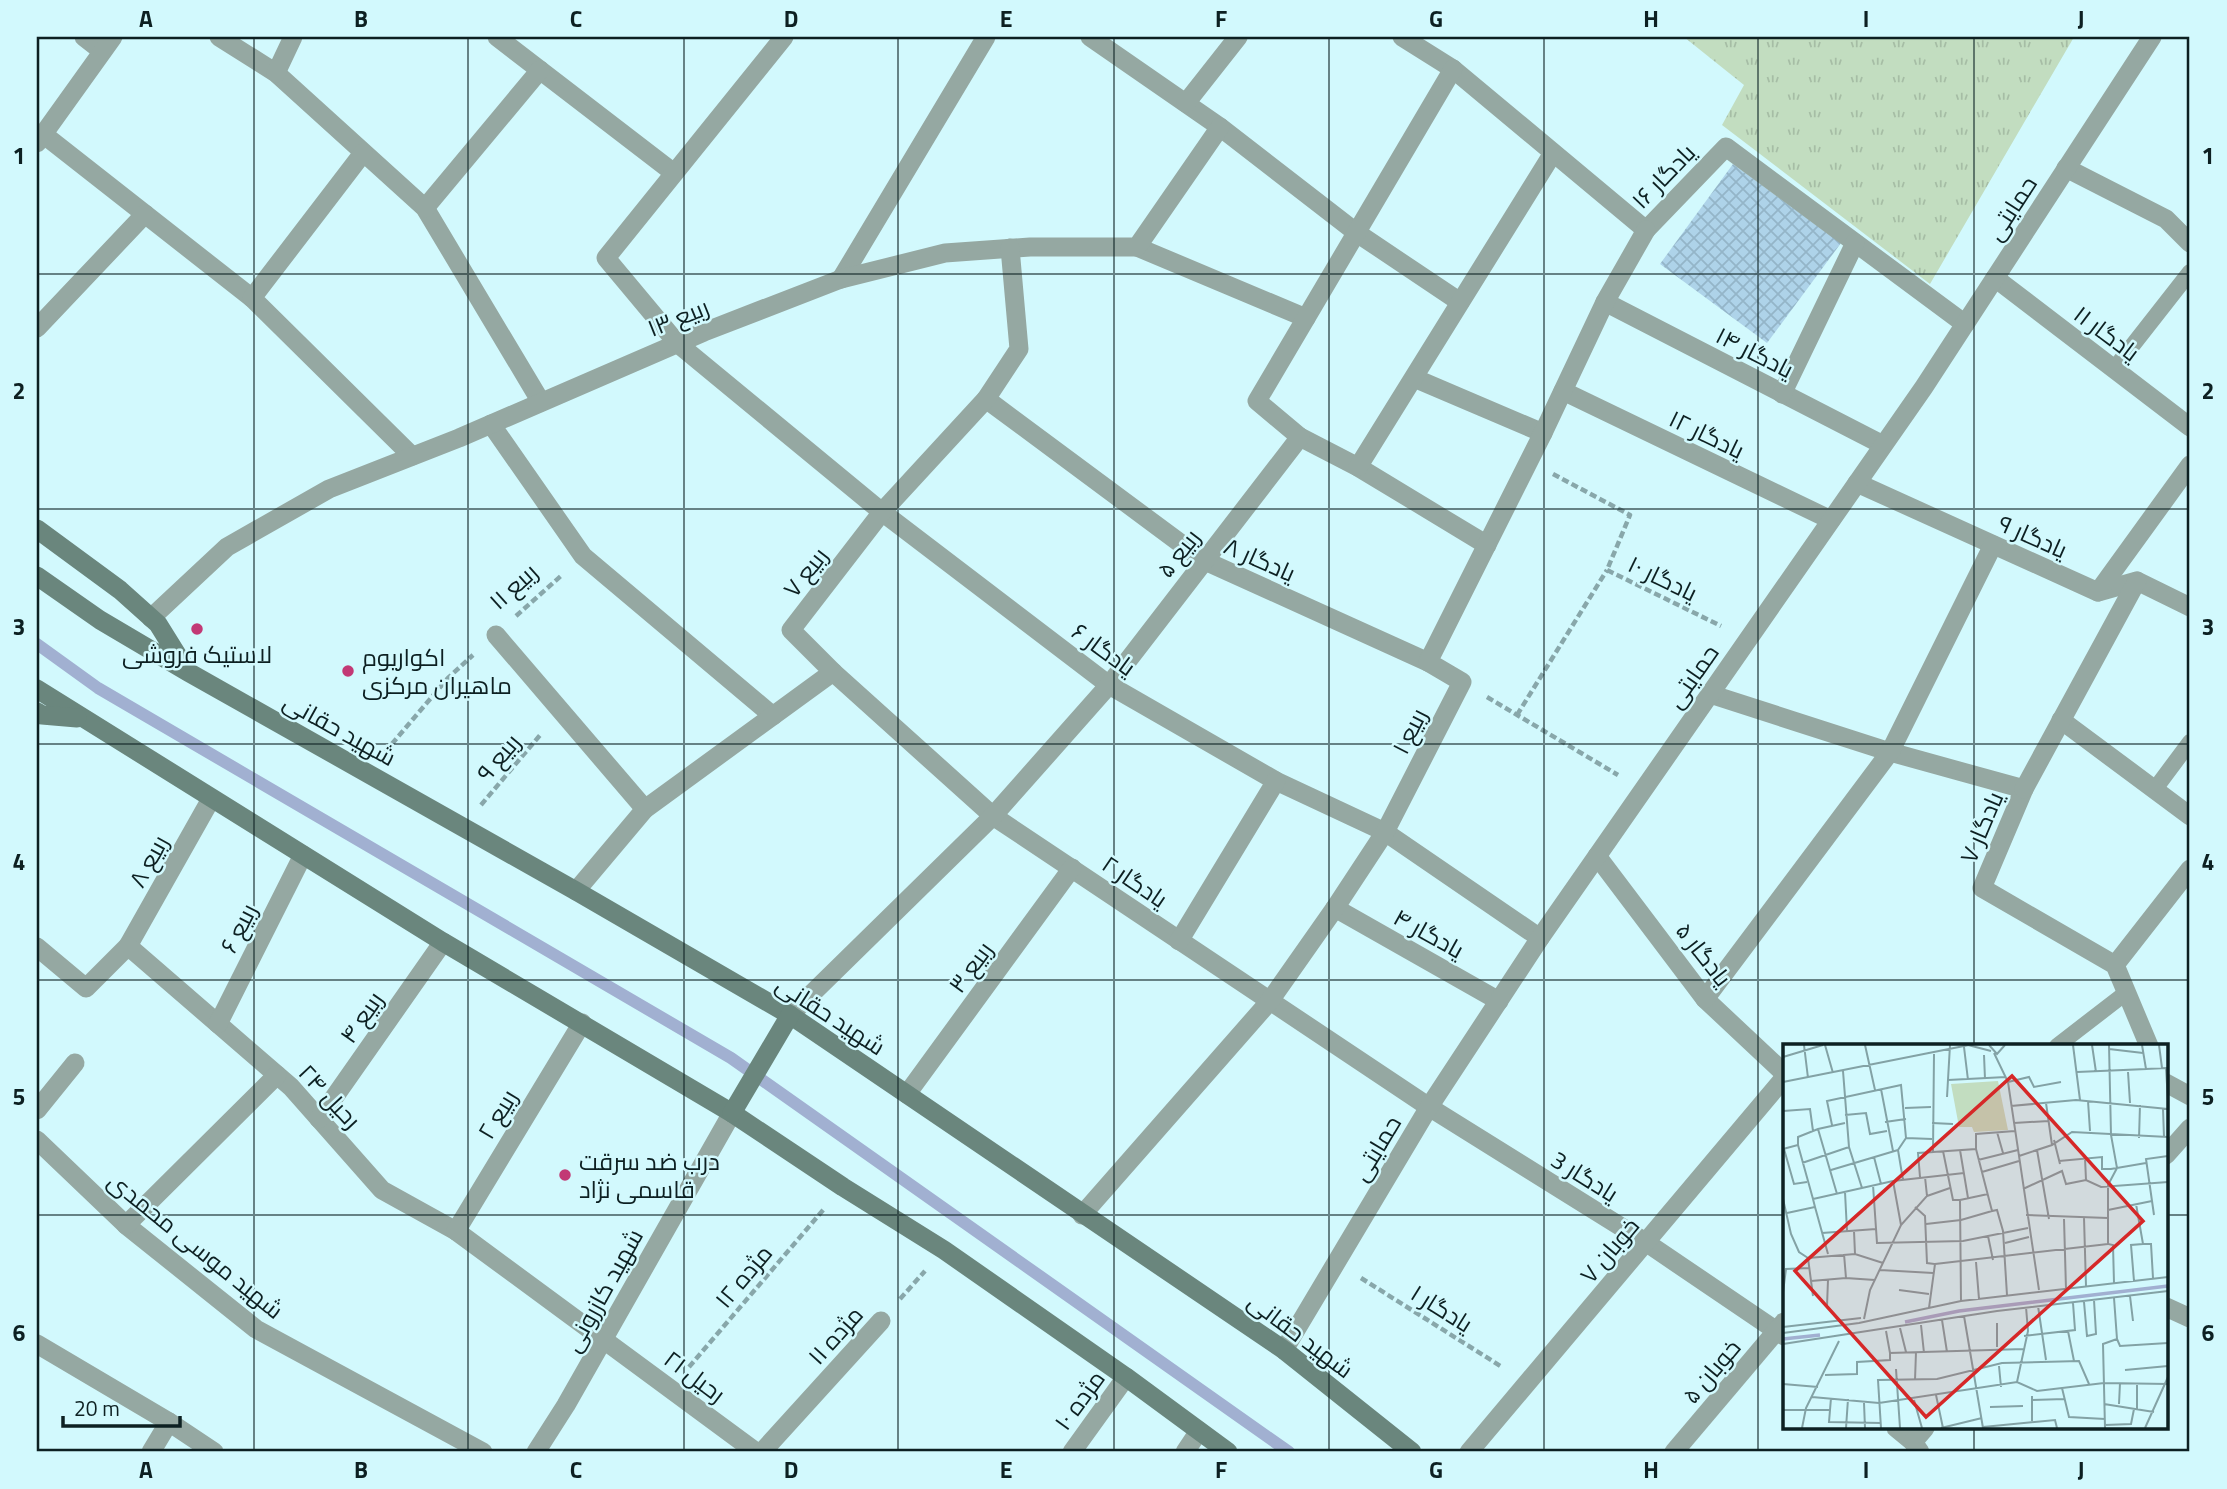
<svg xmlns="http://www.w3.org/2000/svg" width="2227" height="1489" viewBox="0 0 2227 1489" font-family="'Titillium Web',Cairo,sans-serif">
  <defs>
    <pattern id="park-tufts" width="24" height="20" patternUnits="userSpaceOnUse" patternTransform="scale(1.75)"><rect width="24" height="20" fill="#c2ddc0"/><path d="M3 7l-1-3M5 7V3M7 7l1-3M15 17l-1-3M17 17v-4M19 17l1-3" fill="none" stroke="#a6bda5"/></pattern>
    <pattern id="building-cross-hatch" width="8" height="8" patternUnits="userSpaceOnUse" patternTransform="scale(1.75)"><rect width="8" height="8" fill="#aed3e9"/><path d="M0 0l8 8M0 8l8-8" fill="none" stroke="#94b5c8"/></pattern>
  </defs>
  <rect width="100%" height="100%" fill="#d2f9fd"/>
  <polygon fill="url(#park-tufts)" points="1684,37 2074,37 1930,284 1722,125 1744,85"/>
  <g fill="none" stroke-linecap="round" stroke-linejoin="round">
    <polyline stroke="#a1b0d1" stroke-width="12" points="37,644 98,688 731,1058 1289,1452"/>
  </g>
  <polygon fill="url(#building-cross-hatch)" points="1733,164 1841,243 1767,343 1660,264"/>
  <g fill="none" stroke-linecap="round" stroke-linejoin="round">
    <g stroke="#88a7aa" stroke-width="4.5" stroke-dasharray="7 3.5" stroke-linecap="butt">
      <polyline points="1553,474 1630,515 1607,570 1721,626"/>
      <polyline points="516,616 562,575"/>
      <polyline points="1487,697 1618,775"/>
      <polyline points="1517,715 1607,570"/>
      <polyline points="385,752 448,678 473,655"/>
      <polyline points="481,805 541,734"/>
      <polyline points="1361,1278 1502,1367"/>
      <polyline points="900,1299 925,1271"/>
      <polyline points="689,1367 824,1209"/>
    </g>
    <g stroke="#95a8a2" stroke-width="16">
      <polyline points="2114,369 2190,272"/>
      <polyline points="2155,789 2190,742"/>
      <polyline points="2057,1046 2127,992"/>
    </g>
    <g stroke="#95a8a2" stroke-width="19">
      <polyline points="84,37 102,51"/>
      <polyline points="219,37 276,73 425,208 541,402"/>
      <polyline points="497,37 674,173"/>
      <polyline points="784,37 606,258 677,343 882,512 1109,685 1276,781 1385,832 1540,938"/>
      <polyline points="1090,37 1220,127 1357,233 1460,302"/>
      <polyline points="1402,37 1453,69 1646,230 1726,147 1965,324"/>
      <polyline points="276,73 293,37"/>
      <polyline points="1186,103 1238,37"/>
      <polyline points="43,134 252,298"/>
      <polyline points="37,143 113,37"/>
      <polyline points="363,153 252,298 412,456"/>
      <polyline points="2066,168 2166,219 2190,243"/>
      <polyline points="425,208 540,70"/>
      <polyline points="1137,247 1306,318"/>
      <polyline points="1995,278 2190,427"/>
      <polyline points="841,279 986,37"/>
      <polyline points="1605,302 1883,445"/>
      <polyline points="37,328 145,214"/>
      <polyline points="1414,378 1543,433"/>
      <polyline points="1563,391 1831,520"/>
      <polyline points="1782,394 1855,243"/>
      <polyline points="986,399 1203,560 1428,662"/>
      <polyline points="491,424 583,556 773,716"/>
      <polyline points="1300,437 1358,467 1487,545"/>
      <polyline points="1358,467 1553,153"/>
      <polyline points="1857,483 2098,592 2137,581 2190,607"/>
      <polyline points="2098,592 2190,465"/>
      <polyline points="151,618 227,547 329,489 459,438 704,332 841,279 945,253 1030,247 1137,247 1220,127"/>
      <polyline points="496,635 645,809"/>
      <polyline points="833,672 993,816 1429,1107 1647,1243 1784,1336"/>
      <polyline points="1710,694 1890,752 2024,789 1982,888 2115,965 2149,1046"/>
      <polyline points="2061,720 2190,816"/>
      <polyline points="2024,789 2137,581"/>
      <polyline points="1597,856 1705,999 1784,1073"/>
      <polyline points="576,891 645,809 833,672 791,630 882,512 986,399 1019,349 1010,248"/>
      <polyline points="1335,908 1499,1001"/>
      <polyline points="1179,941 1276,781"/>
      <polyline points="128,946 211,799"/>
      <polyline points="37,947 86,988 128,946 291,1087 382,1190 456,1231 756,1452"/>
      <polyline points="2115,965 2190,869"/>
      <polyline points="1705,999 1890,752 1993,545"/>
      <polyline points="790,1015 993,816 1109,685 1300,437 1257,401 1453,69"/>
      <polyline points="218,1024 303,855"/>
      <polyline points="2166,1083 2190,1096"/>
      <polyline points="907,1094 1072,868"/>
      <polyline points="37,1110 75,1063"/>
      <polyline points="319,1119 443,942"/>
      <polyline points="37,1140 126,1225 256,1329 483,1452"/>
      <polyline points="2166,1155 2190,1128"/>
      <polyline points="1082,1215 1269,1002 1335,908 1385,832 1462,682 1428,662 1543,433 1605,302 1646,230"/>
      <polyline points="126,1225 277,1075"/>
      <polyline points="456,1231 582,1023"/>
      <polyline points="2166,1307 2190,1318"/>
      <polyline points="37,1344 169,1422 214,1452"/>
      <polyline points="1896,1428 1913,1442"/>
      <polyline points="151,1452 169,1422"/>
      <polyline points="762,1452 881,1321"/>
      <polyline points="1072,1452 1126,1377"/>
      <polyline points="1185,1452 1199,1431"/>
      <polyline points="1469,1452 1784,1078"/>
      <polyline points="1674,1452 1784,1322"/>
      <polyline points="1920,1452 1913,1442 1925,1428"/>
    </g>
    <g stroke="#95a8a2" stroke-width="19">
      <polyline points="1284,1350 1429,1107 1540,938 1924,387 2152,37"/>
      <polyline points="536,1452 566,1405 732,1113"/>
    </g>
    <g stroke="#6a867d" stroke-width="19">
      <polyline points="37,529 120,590 158,624 186,669"/>
      <polyline points="37,576 100,620 188,672 576,891 790,1015 1284,1350 1412,1452"/>
      <polyline points="37,689 443,942 732,1113 843,1187 944,1250 1126,1377 1228,1452"/>
      <polyline points="37,712 42,715 77,718"/>
      <polyline points="732,1113 790,1015"/>
    </g>
  </g>
  <path fill="none" stroke="#0d2022" stroke-width="2" stroke-opacity="0.55" d="M254 37V1452M468 37V1452M684 37V1452M898 37V1452M1114 37V1452M1329 37V1452M1544 37V1452M1758 37V1452M1974 37V1046M37 274H2190M37 509H2190M37 744H2190M37 980H2190M37 1215H1784M2166 1215H2190M1974 1428V1452"/>
  <g fill="#c23975" stroke="#d2f9fd" stroke-width="2.5">
    <circle cx="197" cy="629" r="7"/>
    <circle cx="348" cy="671" r="7"/>
    <circle cx="565" cy="1175" r="7"/>
  </g>
  <g text-anchor="middle" dominant-baseline="central" stroke-width="5" stroke-linejoin="round" paint-order="stroke">
    <g font-size="24" fill="#0d2022" stroke="#d2f9fd">
      <text transform="translate(1663 176) rotate(-46)">یادگار ۱۶</text>
      <text transform="translate(2011 208) rotate(-57)">حمایتی</text>
      <text transform="translate(678 317) rotate(-22)">ربیع ۱۳</text>
      <text transform="translate(2107 333) rotate(37)">یادگار ۱۱</text>
      <text transform="translate(1755 352) rotate(27)">یادگار ۱۴</text>
      <text transform="translate(1707 434) rotate(26)">یادگار ۱۲</text>
      <text transform="translate(2033 536) rotate(24)">یادگار ۹</text>
      <text transform="translate(1178 553) rotate(-52)">ربیع ۵</text>
      <text transform="translate(1260 559) rotate(24)">یادگار ۸</text>
      <text transform="translate(805 572) rotate(-52)">ربیع ۷</text>
      <text transform="translate(1663 578) rotate(26)">یادگار ۱۰</text>
      <text transform="translate(513 586) rotate(-42)">ربیع ۱۱</text>
      <text transform="translate(1104 649) rotate(36)">یادگار ۶</text>
      <text transform="translate(1692 676) rotate(-55)">حمایتی</text>
      <text transform="translate(340 729) rotate(29)">شهید حقانی</text>
      <text transform="translate(1409 731) rotate(-63)">ربیع ۱</text>
      <text transform="translate(498 757) rotate(-50)">ربیع ۹</text>
      <text transform="translate(1981 827) rotate(-67)">یادگار ۷</text>
      <text transform="translate(148 861) rotate(-61)">ربیع ۸</text>
      <text transform="translate(1135 881) rotate(34)">یادگار ۲</text>
      <text transform="translate(238 928) rotate(-63)">ربیع ۶</text>
      <text transform="translate(1429 933) rotate(29)">یادگار ۴</text>
      <text transform="translate(1704 954) rotate(52)">یادگار ۵</text>
      <text transform="translate(970 967) rotate(-54)">ربیع ۳</text>
      <text transform="translate(831 1015) rotate(33)">شهید حقانی</text>
      <text transform="translate(361 1017) rotate(-55)">ربیع ۴</text>
      <text transform="translate(330 1096) rotate(47)">رحیل ۲۴</text>
      <text transform="translate(497 1114) rotate(-59)">ربیع ۲</text>
      <text transform="translate(1376 1148) rotate(-59)">حمایتی</text>
      <text transform="translate(1585 1176) rotate(32)">یادگار 3</text>
      <text transform="translate(196 1245) rotate(39)">شهید موسی محمدی</text>
      <text transform="translate(1609 1250) rotate(-50)">خوبان ۷</text>
      <text transform="translate(743 1276) rotate(-50)">مژده ۱۲</text>
      <text transform="translate(603 1290) rotate(-61)">شهید کازرونی</text>
      <text transform="translate(1442 1308) rotate(32)">یادگار ۱</text>
      <text transform="translate(835 1335) rotate(-48)">مژده ۱۱</text>
      <text transform="translate(1301 1335) rotate(37)">شهید حقانی</text>
      <text transform="translate(1711 1371) rotate(-50)">خوبان ۵</text>
      <text transform="translate(695 1376) rotate(37)">رحیل ۲۱</text>
      <text transform="translate(1079 1400) rotate(-54)">مژده ۱۰</text>
    </g>
    <g font-size="24" fill="#0d2022" stroke="#d2f9fd" text-anchor="start">
      <text x="197" y="654" text-anchor="middle">لاستیک فروشی</text>
      <text x="362" y="657">اکواریوم<tspan x="362" dy="28">ماهیران مرکزی</tspan></text>
      <text x="579" y="1161">درب ضد سرقت<tspan x="579" dy="28">قاسمی نژاد</tspan></text>
    </g>
  </g>
  <g transform="translate(1783 1044)">
    <rect width="385" height="385" fill="#d2f9fd"/>
    <path d="M215 37 225 86 191 88 189 83H176L168 40Z" fill="#c2ddc0"/>
    <path fill="none" stroke="#a1b0d1" stroke-width="3.5" d="M122 278 176 267 385 242M0 295 37 291"/>
    <path fill="none" stroke="#83a2a5" stroke-width="2" d="M21 1 25 34M42 1 50 29M82 1 92 46M185 1 208 7M206 1 214 10 222 1M290 1 297 56M309 1 313 28M326 1 328 91 334 124 325 141V200L330 201 331 239M376 1 379 24M181 3 185 36M326 5 360 9M211 9 225 38 256 246M201 11 202 35M0 13 40 1M363 25 383 24 385 57M60 27 66 103 79 144M294 28 363 25 359 1M345 28 347 59M165 36 223 33M0 38 186 1M225 38 246 33 251 43 278 38M98 45 110 107M164 53 167 1M305 57 307 87M263 59 269 101M228 62 293 56 385 65M122 64 148 63M380 65 381 93M0 67 27 65 30 87M62 71 83 69 87 90 104 87M102 78 123 75M149 79 170 80M231 79 266 77M49 81 44 57 118 41 123 94 115 106 120 136M35 85 54 150M214 88 220 109M123 94 149 95M356 94 357 61M271 96 277 120M15 101 30 155M0 105 15 101V93L35 85 62 79M1 105 11 140 24 138M193 105 209 167 214 166 220 187 224 251M177 106 185 154M254 106 266 175M160 107 170 156H177L178 257M150 108 193 105V90L232 87M236 112 269 101 289 88 385 93M91 113 98 140M302 114 303 136M195 116 235 106M276 117 319 113V125H328L363 119M19 119 66 103M48 126 115 106M199 128 236 117M137 133 135 109 150 108 151 10M110 137 118 181M90 141 94 199 180 197 245 184M240 145 279 127 283 140 303 136 318 143 385 138M62 148 64 187M144 152 167 144M0 155 8 190 16 208 25 214 30 252M177 156 205 150M353 160 360 200H368L370 234M32 163 45 210M132 163 142 172 144 219 152 220 146 264M325 166 369 157M4 169 32 163 30 155 110 137 181 129M243 171 325 174M371 171 363 115 385 112M301 174 303 242M281 175 283 245M143 180 178 176 209 167M71 187 72 210M39 189 93 185M205 192 210 216M222 199 246 193M61 210 63 234 92 236M25 214 72 210 100 219M193 218 196 255M152 220 325 200M97 226 150 229M28 237 63 234M351 237 348 201 360 200M116 246 146 250M0 248 3 225 26 224M347 252 350 277M301 258 304 292 313 290 311 256M44 262 45 236M255 262 263 316M181 272 200 384M81 275 87 246 118 181 144 152 142 133M159 276 164 308M214 279V303M138 281 141 309M0 283 78 274M117 284 123 308M103 287 107 309M285 287 291 317M0 289 76 279 178 257 385 233M241 292 292 286 290 259M334 295 337 302 385 299M0 300 214 267 385 247M216 322 218 343M113 325 117 384M342 326 385 322M42 331 74 330V318L107 316V309L241 305M132 336 133 308M234 338 245 287 243 263M354 339V365M0 340 35 343M279 344 286 373 322 375M153 351 160 384M249 352V377M29 353 96 359 234 338 254 347 321 339 385 340M48 354 46 378 98 379M131 356 139 384M249 356 282 355M81 359 82 384M321 360 371 368M336 360 337 339M207 363 240 362M0 366H47M322 381 348 380 351 365M200 383 272 376 274 384M19 384 23 364 56 297M63 384 65 355M98 384 95 336 154 335 219 319 296 317 306 340M158 384 199 374M322 384 320 300 334 295 331 254M362 384 385 333"/>
    <path fill="#d62828" fill-opacity="0.15" stroke="#d62828" stroke-width="3.5" d="M229 32 360 177 143 373 12 227Z"/>
    <rect width="385" height="385" fill="none" stroke="#0d2022" stroke-width="3.5"/>
  </g>
  <rect width="2227" height="1489" fill="none" stroke="#d2f9fd" stroke-width="77"/>
  <path d="M63 1416v10h117v-10" fill="none" stroke="#0d2022" stroke-width="3.5"/>
  <text x="74" y="1416" font-size="21" fill="#0d2022" stroke="#d2f9fd" stroke-width="5" paint-order="stroke">20 m</text>
  <rect x="38" y="38" width="2150" height="1412" fill="none" stroke="#0d2022" stroke-width="2.5"/>
  <g font-size="23" text-anchor="middle" font-weight="bold" fill="#0d2022">
    <text x="146" y="27">A</text>
    <text x="361" y="27">B</text>
    <text x="576" y="27">C</text>
    <text x="791" y="27">D</text>
    <text x="1006" y="27">E</text>
    <text x="1221" y="27">F</text>
    <text x="1436" y="27">G</text>
    <text x="1651" y="27">H</text>
    <text x="1866" y="27">I</text>
    <text x="2081" y="27">J</text>
    <text x="19" y="164">1</text>
    <text x="2208" y="164">1</text>
    <text x="19" y="399">2</text>
    <text x="2208" y="399">2</text>
    <text x="19" y="635">3</text>
    <text x="2208" y="635">3</text>
    <text x="19" y="870">4</text>
    <text x="2208" y="870">4</text>
    <text x="19" y="1105">5</text>
    <text x="2208" y="1105">5</text>
    <text x="19" y="1341">6</text>
    <text x="2208" y="1341">6</text>
    <text x="146" y="1478">A</text>
    <text x="361" y="1478">B</text>
    <text x="576" y="1478">C</text>
    <text x="791" y="1478">D</text>
    <text x="1006" y="1478">E</text>
    <text x="1221" y="1478">F</text>
    <text x="1436" y="1478">G</text>
    <text x="1651" y="1478">H</text>
    <text x="1866" y="1478">I</text>
    <text x="2081" y="1478">J</text>
  </g>
</svg>
